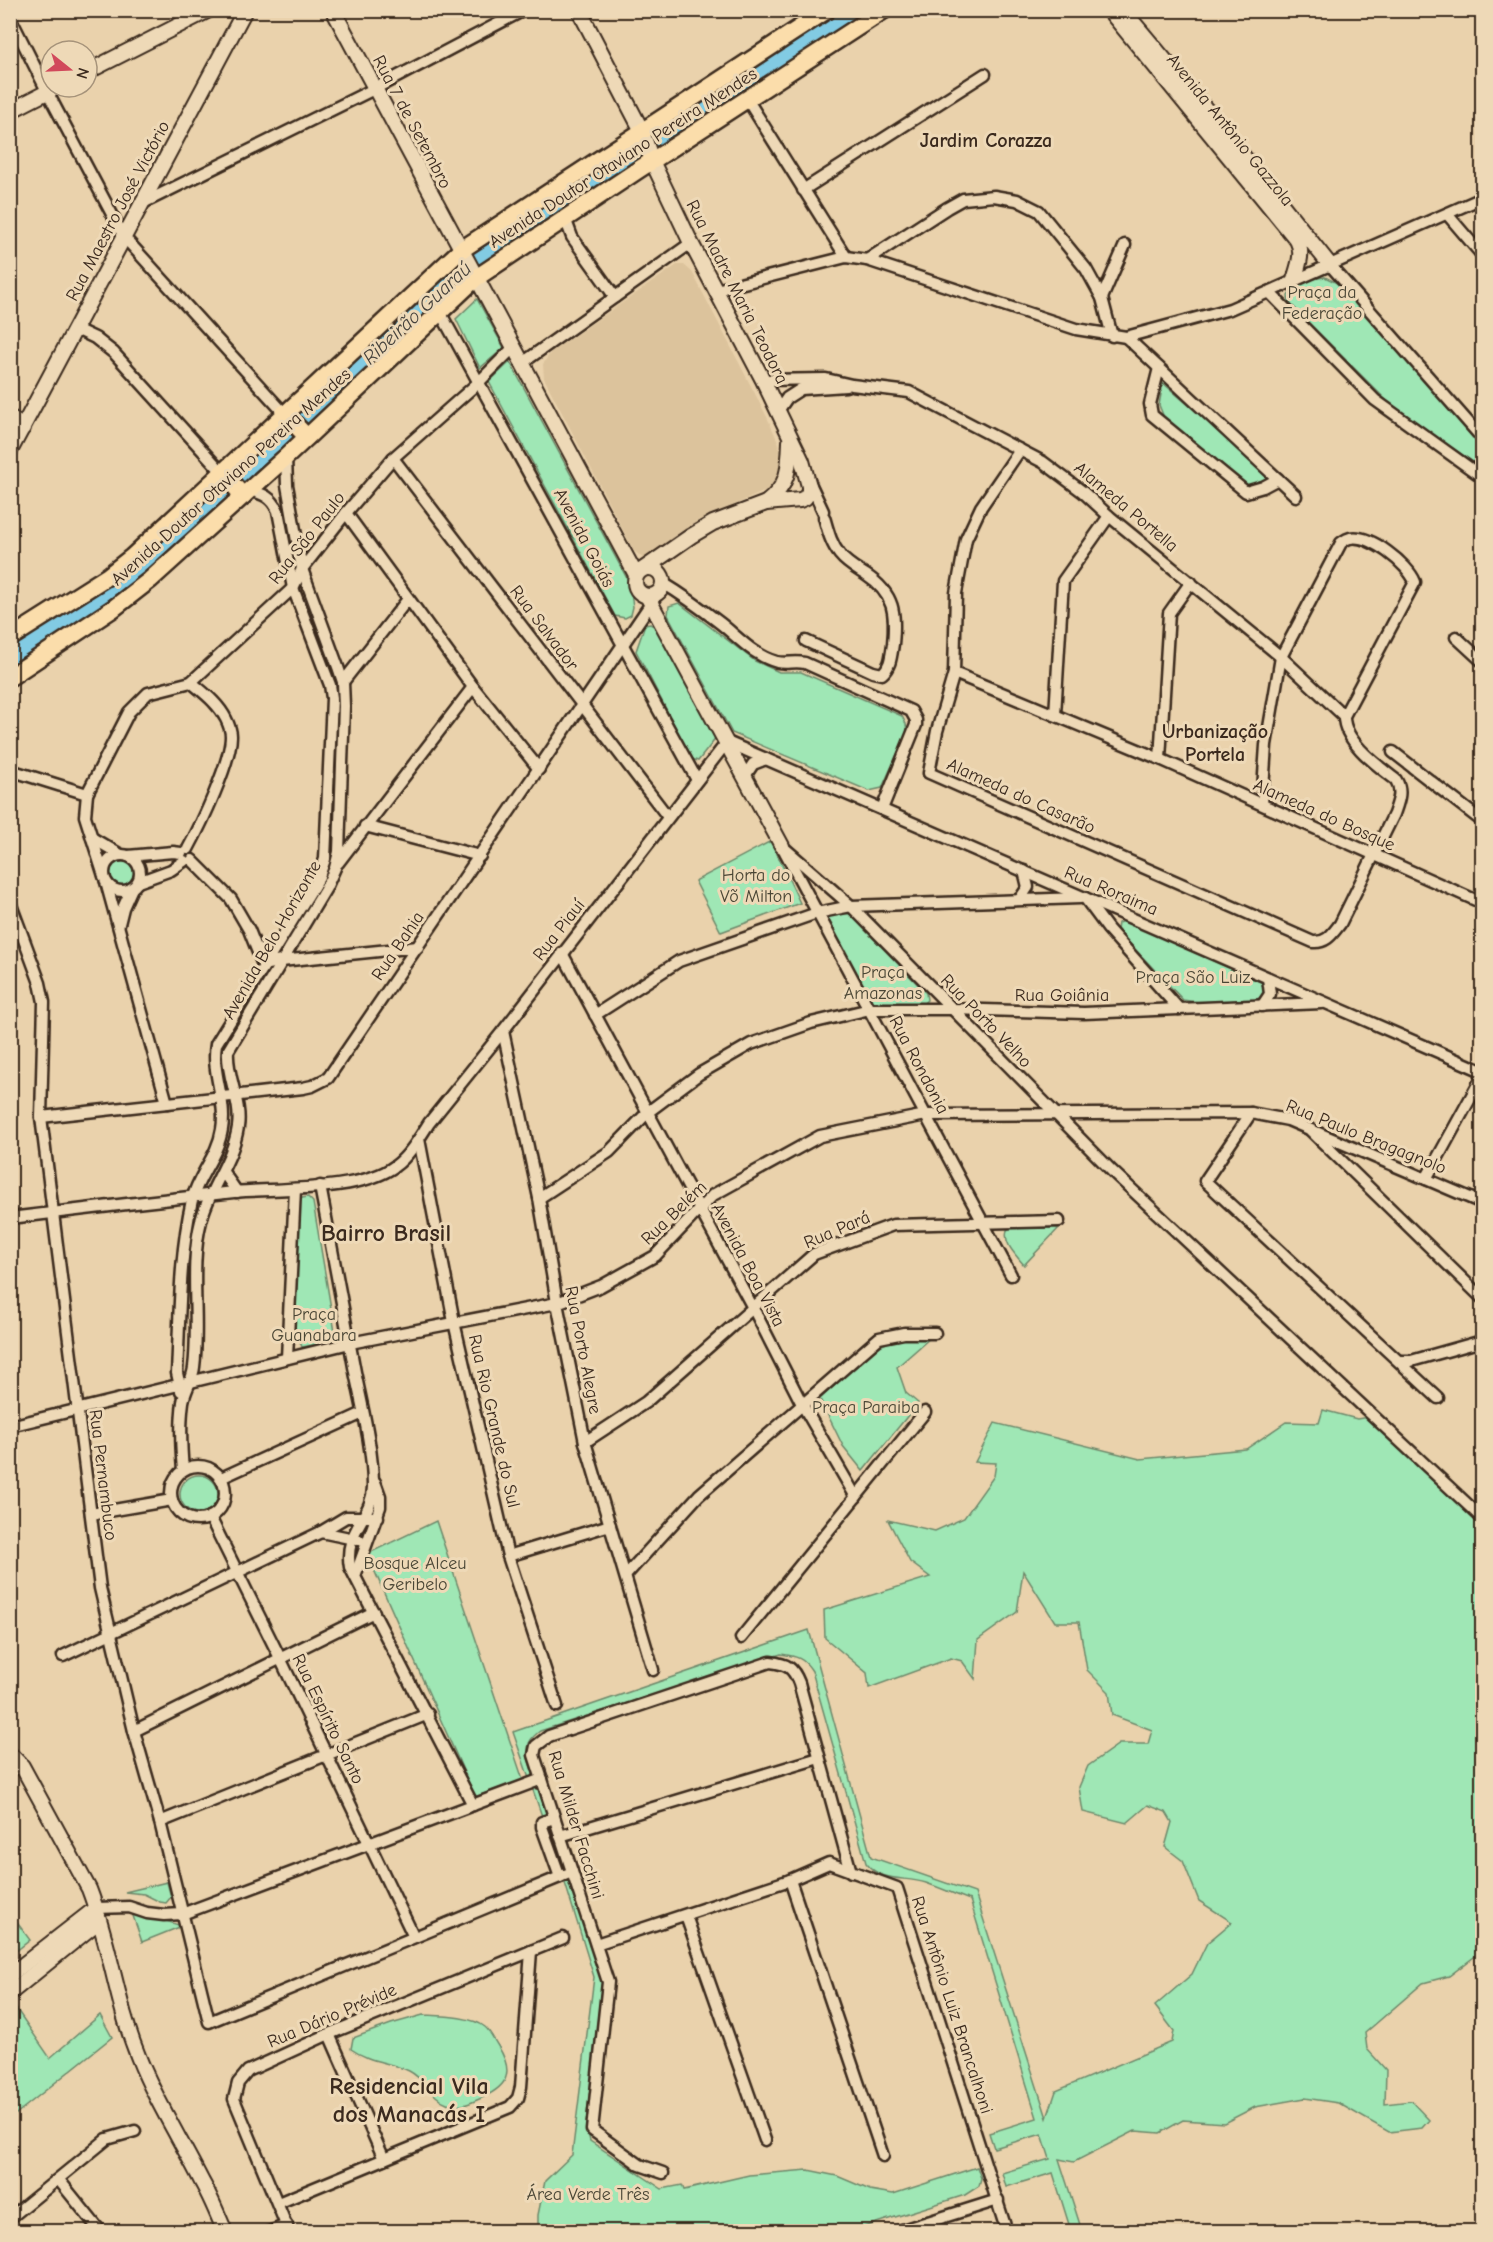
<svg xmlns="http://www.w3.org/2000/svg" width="1493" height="2242" viewBox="0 0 1493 2242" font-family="'Comic Neue',sans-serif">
  <rect width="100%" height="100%" fill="#ead2ac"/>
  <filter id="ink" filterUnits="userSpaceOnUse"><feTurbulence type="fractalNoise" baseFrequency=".0167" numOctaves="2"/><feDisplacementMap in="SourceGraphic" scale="12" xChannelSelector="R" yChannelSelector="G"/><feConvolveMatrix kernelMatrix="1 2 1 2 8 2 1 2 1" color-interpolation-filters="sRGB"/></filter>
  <g filter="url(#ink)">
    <polygon fill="#dcc39c" points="677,265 684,265 692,272 767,417 779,444 781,471 777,482 768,490 699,520 677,534 649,557 643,558 634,551 544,378 543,364 551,352"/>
    <g fill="#9fe7b5" stroke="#6d886a" stroke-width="1.5">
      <path d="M1325 277 1339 284 1482 445V468L1394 408 1289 303 1288 296C1294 285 1312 278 1325 277Z"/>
      <polygon points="477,299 504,348 480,368 456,319"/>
      <polygon points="510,362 630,584 633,607 631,615 625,618 615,616 489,382"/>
      <polygon points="1163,383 1266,472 1270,481 1250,488 1165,420 1159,405"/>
      <polygon points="679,603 755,661 779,672 801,672 902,716 906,724 907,732 882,788 869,791 732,733 668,615 669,606"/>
      <polygon points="650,624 656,627 716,735 713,742 698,761 692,759 636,651 645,625"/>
      <polygon points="771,841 800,903 721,932 695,881"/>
      <circle cx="122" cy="873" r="13"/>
      <polygon points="838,913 850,914 926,993 927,1000 920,1006 871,1005 826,921 831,915"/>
      <path d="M1124 921 1263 983 1266 994C1254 1006 1201 1003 1183 1000L1117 930 1118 923Z"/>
      <polygon points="308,1197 313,1202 336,1338 331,1342 302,1347 295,1329 299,1204 302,1198"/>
      <path d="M1012 1227 1059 1228 1024 1265C1016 1255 1003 1244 1007 1230Z"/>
      <polygon points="898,1338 930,1338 897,1367 906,1393 918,1403 863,1471 843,1446 820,1399 875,1348"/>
      <path d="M1323 1410 1357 1419 1368 1417 1482 1517V1951L1449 1976 1423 1983 1365 2033 1367 2049 1386 2070 1385 2104 1411 2101 1429 2120 1422 2128 1389 2132 1338 2103 1305 2098 1255 2107 1224 2123 1183 2120 1160 2133 1135 2131 1074 2162 1059 2159 1082 2231H1071L1053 2173 1006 2187 1002 2173 1050 2159 1042 2134 994 2148 989 2133 1037 2118 970 1900C956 1895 941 1888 926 1883 904 1876 882 1883 866 1863L812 1671C804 1658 796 1656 781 1654L540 1731C529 1739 527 1744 528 1758L602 1981 586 2125 590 2141 662 2189 682 2185 684 2190 749 2175 808 2170 837 2176 870 2190 893 2194 977 2167 981 2178 979 2186 965 2195 851 2231H538V2215L545 2181 572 2155 594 1977 566 1886 513 1732 809 1630 871 1857 975 1893 1047 2118 1056 2091 1172 2042 1174 2031 1155 2006 1192 1974 1207 1943 1232 1922 1199 1901 1183 1861 1165 1847 1172 1822 1166 1812 1148 1805 1127 1823 1083 1812 1079 1787 1088 1766 1119 1744H1148L1152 1730 1112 1715 1109 1692 1087 1670 1079 1622H1055L1023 1571 1017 1612 978 1640 975 1679 962 1661 951 1658 869 1688 867 1673 825 1638 824 1610 930 1577 910 1562 888 1520 935 1531 964 1518 994 1476 996 1463 975 1462 995 1423 1140 1459 1246 1449 1286 1422 1319 1423Z"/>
      <circle cx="199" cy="1494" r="19"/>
      <polygon points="436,1521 523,1780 475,1797 367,1554"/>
      <polygon points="167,1882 171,1897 166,1903 160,1902 144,1894 125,1892"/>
      <polygon points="131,1910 182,1926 142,1942"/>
      <polygon points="10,1913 30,1940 11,1955 10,1955"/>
      <polygon points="13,2004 50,2058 100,2015 112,2037 11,2118 10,2006"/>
      <path d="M423 2015C440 2016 471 2016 485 2027 490 2031 494 2040 498 2046 516 2075 506 2088 477 2100 466 2105 459 2108 447 2103 431 2097 425 2079 409 2071 390 2062 369 2062 351 2049L353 2038 391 2024Z"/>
    </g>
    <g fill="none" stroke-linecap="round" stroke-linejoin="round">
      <polyline stroke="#82cbe3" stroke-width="18" points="10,658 134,575 302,423 455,275 478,257 856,10"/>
      <g stroke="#3b2a1e" stroke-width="15">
        <g id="minor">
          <polyline points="10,17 51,99 124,237 284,413"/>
          <polyline points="747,99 846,257"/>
          <polyline points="803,190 985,74"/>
          <polyline points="141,204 374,89 524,10"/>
          <polyline points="1447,214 1482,255"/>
          <polyline points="565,218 572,237 615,297"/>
          <polyline points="867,260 947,208 963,199 994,196 1017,200 1039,211 1086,269 1102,298 1112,336"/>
          <polyline points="1330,265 1482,438"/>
          <polyline points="716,290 846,257 867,260 1076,329 1126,337 1230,309 1482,198"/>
          <polyline points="1269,292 1375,400 1482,477"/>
          <polyline points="1102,298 1125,245"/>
          <polyline points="440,312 697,780"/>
          <polyline points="76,329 95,338 114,353 222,472"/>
          <polyline points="1126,337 1296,496"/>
          <polyline points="521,364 691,243"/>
          <polyline points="1159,368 1150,404 1152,415 1246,492 1263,487 1278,479"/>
          <polyline points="763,380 826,379 852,385 909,392 1043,462 1083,492 1109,516 1281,657 1344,716"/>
          <polyline points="778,411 787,398 801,389 846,386"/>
          <path d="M1020 450 981 507 966 539 956 593 954 673 937 731 929 773 1313 942C1327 943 1332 934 1340 924L1394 814C1398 802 1403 791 1396 780 1378 766 1343 741 1344 716L1415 582C1408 564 1370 534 1350 538 1346 539 1344 541 1341 543L1281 657 1266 745 1262 804"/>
          <polyline points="393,458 668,817"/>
          <polyline points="809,481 823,511"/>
          <polyline points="346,513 473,687 539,769"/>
          <path d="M663 583C683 595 702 609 720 623 738 637 754 656 777 662 787 664 795 661 805 663L911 711 916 720V725L882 809"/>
          <polyline points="1456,637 1482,661"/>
          <path d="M806 641 873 672 882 674C891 666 891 656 893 644 896 614 895 594 866 575 857 569 847 564 840 555 831 544 828 531 824 517"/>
          <polyline points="954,673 1160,759 1482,903"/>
          <polyline points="343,682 408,599"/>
          <polyline points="1055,715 1063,581 1109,516"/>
          <polyline points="1393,752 1482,821"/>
          <polyline points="1160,759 1169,613 1191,582"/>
          <polyline points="10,770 87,794"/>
          <polyline points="745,776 753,764 766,759"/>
          <polyline points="365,826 480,856"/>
          <polyline points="92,838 121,855"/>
          <polyline points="782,846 851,906 1112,1171 1482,1518"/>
          <path d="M188 849C201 825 231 762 231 736 231 731 228 723 226 719 218 703 204 693 191 682"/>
          <polyline points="785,852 1011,1275"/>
          <circle cx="122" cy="873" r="18"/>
          <polyline points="128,856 173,852 181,853"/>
          <polyline points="192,860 231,899 249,930 263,965 281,961 418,947"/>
          <polyline points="338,863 473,687"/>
          <polyline points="104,876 85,816 87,794 129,712 148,693 191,682 293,588 302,569 346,513 393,458 479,382 513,348"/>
          <polyline points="106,882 167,1103"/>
          <polyline points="138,882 171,870 184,861"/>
          <polyline points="1085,898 1108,929 1179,1009"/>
          <polyline points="1020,899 1028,887 1024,871"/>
          <polyline points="10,902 40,983 44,1002 41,1117 100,1588 134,1731 160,1822 209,2022 572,1872"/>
          <polyline points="119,924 123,908 132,888"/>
          <polyline points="562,953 752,1306 802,1404 856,1497"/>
          <polyline points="1262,1006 1270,994 1268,978"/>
          <polyline points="595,1015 679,961 817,913 851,906 1080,898"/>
          <polyline points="503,1031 539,1198 557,1303 585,1442 653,1670"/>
          <polyline points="1251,1113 1205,1181 1438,1398"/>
          <polyline points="41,1117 303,1088 312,1086 328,1078 658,593"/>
          <polyline points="1311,1131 1482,1298"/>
          <polyline points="419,1139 454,1322 508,1556 557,1706"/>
          <polyline points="223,1172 237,1192"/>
          <polyline points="1426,1179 1482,1077"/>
          <path d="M320 1186C332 1248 343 1310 355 1372 362 1406 373 1450 373 1485 374 1516 343 1531 350 1567L473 1805"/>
          <polyline points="539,1198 609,1152 648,1112 699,1074 751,1044 811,1023 870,1009 952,1009 1084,1013 1322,1003"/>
          <path d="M10 1218C85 1209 159 1200 234 1192 276 1188 361 1192 395 1166 409 1156 420 1137 429 1123L503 1031 727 742 1482 1071"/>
          <polyline points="287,1358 295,1189"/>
          <polyline points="1400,1361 1411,1361 1482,1341"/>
          <path d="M181 1391 177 1373C180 1315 179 1257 192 1200 198 1175 218 1156 222 1129 227 1101 211 1073 216 1044L318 879 325 859 332 698 330 685 293 588 278 511C272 497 263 494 250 490"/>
          <polyline points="10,1426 350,1343 557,1303 601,1286 655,1256 713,1195 820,1136 926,1115 1251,1113 1288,1120 1482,1203"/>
          <polyline points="585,1442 646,1402 814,1254 893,1225 1059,1221"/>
          <circle cx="198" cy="1493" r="27"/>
          <path d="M183 1470C181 1448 180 1424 183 1402 185 1390 193 1379 194 1367 200 1321 189 1266 201 1221 209 1188 233 1161 238 1127 242 1102 226 1076 228 1051L326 888 335 868 339 852 344 706 343 682 338 667 302 569 287 485 286 457"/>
          <polyline points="221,1478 363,1413"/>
          <polyline points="91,1514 172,1500"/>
          <polyline points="210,1517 280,1658 414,1937"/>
          <polyline points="321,1532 359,1540"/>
          <polyline points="508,1556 610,1525"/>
          <polyline points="626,1575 699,1495 879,1338 904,1333 935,1333"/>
          <polyline points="355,1576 380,1507 380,1496 375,1482"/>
          <polyline points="741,1638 925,1412"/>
          <polyline points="63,1656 321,1532 346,1517 378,1517"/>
          <polyline points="134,1731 374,1612"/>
          <polyline points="554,1818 542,1822 542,1827 560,1877"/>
          <polyline points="160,1822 428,1714"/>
          <polyline points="560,1836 819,1758"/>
          <polyline points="790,1880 883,2156"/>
          <polyline points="96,1908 129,1907 147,1913 164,1915 182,1914 542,1779"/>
          <polyline points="686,1916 765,2140"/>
          <polyline points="596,1944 790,1880 829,1863 897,1888 1007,2232"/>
          <polyline points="329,2034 384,2159"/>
          <path d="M663 2173 640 2165 592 2130 608 1982 534 1755 536 1746 549 1736 770 1662C787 1664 793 1667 799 1683L851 1872"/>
          <polyline points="59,2180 101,2232"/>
          <polyline points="278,2203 510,2107 518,2098 521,2087 531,1951"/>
          <polyline points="10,2218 107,2139 135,2131"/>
          <polyline points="269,2232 287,2225"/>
          <polyline points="289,2232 234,2099 238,2083 248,2071 329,2034 563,1938"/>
          <polyline points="896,2232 998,2200"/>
        </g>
      </g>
      <g stroke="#3b2a1e" stroke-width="18">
        <g id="tertiary">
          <polyline points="333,10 636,575"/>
          <polyline points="579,10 642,131 652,161 691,243 763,380 802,461 809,486 809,492 805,498 800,500 766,503 713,523 691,536 645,568"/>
          <path d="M1109 10 1297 240C1304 253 1298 267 1294 280"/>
          <polyline points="1123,10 1200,102 1330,265"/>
          <polyline points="87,72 209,10"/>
          <polyline points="10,111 57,87"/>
          <polyline points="10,417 23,428"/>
          <polyline points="10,451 245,10"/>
          <path d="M766 503C789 485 789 469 790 441"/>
          <circle cx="649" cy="582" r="14"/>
          <polyline points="647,596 782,846"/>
          <path d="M10 1754 22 1766 89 1889C110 1943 116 2002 138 2056 155 2100 181 2140 202 2182 211 2198 218 2215 225 2232"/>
          <polyline points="10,1975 96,1908"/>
          <polyline points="10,1993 99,1921"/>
        </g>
      </g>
      <g stroke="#3b2a1e" stroke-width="21">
        <g id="primary">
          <polyline points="284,413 307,437"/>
          <polyline points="222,472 243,496"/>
          <polyline points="10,638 108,576 132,557 461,250 827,10"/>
          <polyline points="10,677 114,608 150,580 286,457 476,278 638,170 884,10"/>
        </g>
      </g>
      <use href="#minor" stroke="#eed9b7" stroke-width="10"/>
      <use href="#tertiary" stroke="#eed9b7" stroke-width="14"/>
      <use href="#primary" stroke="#fbddab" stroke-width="16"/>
    </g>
  </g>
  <g text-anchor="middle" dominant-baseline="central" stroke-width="6" stroke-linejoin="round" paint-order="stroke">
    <g font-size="18" fill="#3b2a1e" stroke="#eed9b7">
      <text transform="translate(412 122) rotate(62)">Rua 7 de Setembro</text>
      <text transform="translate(1230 130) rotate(51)">Avenida Antônio Gazzola</text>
      <text transform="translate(623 158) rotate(-33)">Avenida Doutor Otaviano Pereira Mendes</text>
      <text transform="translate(118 211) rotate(-62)">Rua Maestro José Victório</text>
      <text transform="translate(737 292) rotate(63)">Rua Madre Maria Teodora</text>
      <text transform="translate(231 477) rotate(-42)">Avenida Doutor Otaviano Pereira Mendes</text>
      <text transform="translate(1126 507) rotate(40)">Alameda Portella</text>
      <text transform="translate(307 538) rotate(-52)">Rua São Paulo</text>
      <text transform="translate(584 538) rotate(62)">Avenida Goiás</text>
      <text transform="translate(544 628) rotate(53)">Rua Salvador</text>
      <text transform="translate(1021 796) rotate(24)">Alameda do Casarão</text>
      <text transform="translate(1324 815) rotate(24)">Alameda do Bosque</text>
      <text transform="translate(1111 891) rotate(23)">Rua Roraima</text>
      <text transform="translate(559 930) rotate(-52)">Rua Piauí</text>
      <text transform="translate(272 940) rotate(-60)">Avenida Belo Horizonte</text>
      <text transform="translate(398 946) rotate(-56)">Rua Bahia</text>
      <text x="1062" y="995">Rua Goiânia</text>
      <text transform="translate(986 1021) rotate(46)">Rua Porto Velho</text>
      <text transform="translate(919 1065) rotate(62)">Rua Rondonia</text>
      <text transform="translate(1366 1137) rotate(22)">Rua Paulo Bragagnolo</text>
      <text transform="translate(674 1213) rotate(-44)">Rua Belém</text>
      <text transform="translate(837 1230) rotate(-23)">Rua Pará</text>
      <text transform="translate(748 1265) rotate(62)">Avenida Boa Vista</text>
      <text transform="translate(583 1350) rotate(79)">Rua Porto Alegre</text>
      <text transform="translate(494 1421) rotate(77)">Rua Rio Grande do Sul</text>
      <text transform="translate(103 1475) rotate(83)">Rua Pernambuco</text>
      <text transform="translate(328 1719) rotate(64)">Rua Espírito Santo</text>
      <text transform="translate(576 1825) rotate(73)">Rua Milder Facchini</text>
      <text transform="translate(952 2005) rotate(72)">Rua Antônio Luiz Brancalhoni</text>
      <text transform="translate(332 2016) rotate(-23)">Rua Dário Prévide</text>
    </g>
    <g font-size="18" fill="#4a4635" stroke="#eed9b7">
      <text x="1322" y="292">Praça da<tspan x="1322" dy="21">Federação</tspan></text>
      <text x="756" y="875">Horta do<tspan x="756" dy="21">Võ Milton</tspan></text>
      <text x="883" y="972">Praça<tspan x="883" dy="21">Amazonas</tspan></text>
      <text x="1193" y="977">Praça São Luiz</text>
      <text x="314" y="1314">Praça<tspan x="314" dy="21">Guanabara</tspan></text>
      <text x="866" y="1407">Praça Paraiba</text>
      <text x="415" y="1563">Bosque Alceu<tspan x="415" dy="21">Geribelo</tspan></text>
      <text x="588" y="2194">Área Verde Três</text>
    </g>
    <g font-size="20" font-weight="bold" fill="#3b2a1e" stroke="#eed9b7">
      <text x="986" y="140">Jardim Corazza</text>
      <text x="1215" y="731">Urbanização<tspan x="1215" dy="23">Portela</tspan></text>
    </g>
    <g font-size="20" font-style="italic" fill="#46423c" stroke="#eed9b7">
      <text transform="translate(417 313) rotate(-43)">Ribeirão Guaraú</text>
    </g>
    <g font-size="24" font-weight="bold" fill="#3b2a1e" stroke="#eed9b7">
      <text x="386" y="1233">Bairro Brasil</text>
      <text x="409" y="2086">Residencial Vila<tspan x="409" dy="28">dos Manacás I</tspan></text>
    </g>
  </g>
  <rect width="1493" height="2242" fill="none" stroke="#eed9b7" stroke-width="36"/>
  <rect x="18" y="18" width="1457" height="2206" fill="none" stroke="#3b2a1e" stroke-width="2" filter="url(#ink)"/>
  <g transform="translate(69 69) rotate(108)"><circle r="28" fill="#eed9b7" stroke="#a6937a" stroke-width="1.5"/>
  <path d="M0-4.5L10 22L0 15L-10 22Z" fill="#d1495b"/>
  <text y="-9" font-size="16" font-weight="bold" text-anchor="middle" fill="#3b2a1e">N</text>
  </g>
</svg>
